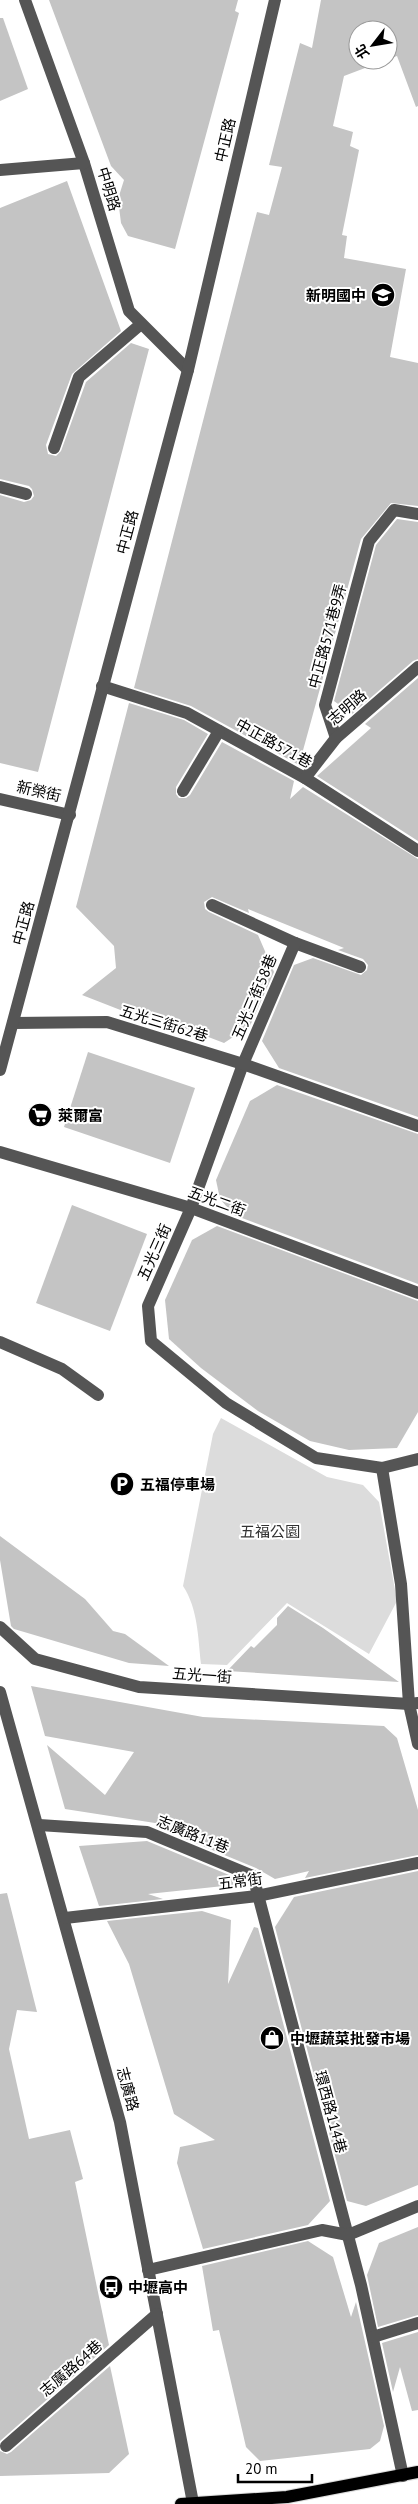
<svg xmlns="http://www.w3.org/2000/svg" width="418" height="2504" viewBox="0 0 418 2504" font-family="'PT Sans','Noto Sans TC',sans-serif">
  <rect width="100%" height="100%" fill="#fff"/>
  <path fill="#dcdcdc" d="M221 1418 327 1477 363 1485 379 1502 397 1601 369 1654 287 1603 227 1665 201 1664C198 1637 198 1609 183 1586L213 1434Z"/>
  <g fill="#c4c4c4">
    <polygon points="49,0 238,0 235,11 239,13 175,249 128,236 121,223 118,199 124,180 111,166"/>
    <polygon points="321,0 418,0 418,106 416,107 397,56 388,59 388,30 358,30 358,60 386,60 344,76 333,126 353,132 350,146 359,150 342,235 347,236 344,258 406,269 390,357 418,363 418,506 391,503 361,539 299,765 191,706 134,688 257,212 269,215 282,167 269,165 300,43 312,48"/>
    <polygon points="0,18 3,18 28,89 0,101"/>
    <polygon points="67,181 121,331 72,374 46,445 48,454 56,456 61,451 86,382 131,343 149,349 38,772 0,763 0,495 24,502 31,500 34,496 32,489 29,486 0,479 0,208"/>
    <polygon points="397,519 418,522 418,659 413,661 352,714 334,701 376,545"/>
    <polygon points="418,678 418,841 317,776 371,728 365,724"/>
    <polygon points="129,703 184,720 208,734 176,787 176,794 179,798 186,798 190,795 222,742 294,781 290,799 303,787 418,859 418,1117 279,1068 262,1041 294,965 313,958 361,975 367,970 368,965 363,959 338,950 344,948 248,909 249,913 212,897 204,902 205,909 209,912 258,935 274,972 250,1026 224,1043 125,1005 123,1011 82,995 116,968 114,946 76,907"/>
    <polygon points="88,1052 195,1088 170,1163 64,1127"/>
    <polygon points="277,1085 418,1134 418,1284 234,1215 220,1199 216,1180 250,1101"/>
    <polygon points="72,1205 147,1234 110,1331 36,1303"/>
    <polygon points="217,1226 418,1301 418,1412 397,1448 349,1450 310,1441 258,1411 201,1368 169,1339 165,1300 192,1240"/>
    <polygon points="0,1536 85,1599 113,1631 125,1634 169,1666 129,1663 14,1629 11,1626 0,1560"/>
    <polygon points="288,1606 323,1628 399,1682 227,1671 251,1646 254,1648 277,1625 277,1618"/>
    <polygon points="31,1686 203,1717 384,1726 397,1738 418,1810 418,1855 305,1878 309,1871 275,1879 256,1868 183,1838 199,1837 200,1830 65,1809 47,1745 105,1795 134,1752 45,1736"/>
    <polygon points="147,1841 234,1877 233,1885 148,1894 163,1899 99,1906 79,1846"/>
    <polygon points="418,1871 418,2185 366,2206 347,2201 275,1927 294,1897"/>
    <polygon points="7,1893 37,2012 17,2010 9,2049 29,2139 70,2130 83,2179 75,2182 109,2345 0,2441 0,1894"/>
    <polygon points="202,1911 231,1920 228,1984 254,1927 258,1928 330,2201 308,2225 203,2249 177,2163 180,2147 215,2140 174,2114 129,1964 107,1921"/>
    <polygon points="418,2227 418,2315 378,2327 367,2275 379,2243"/>
    <polygon points="308,2241 333,2257 351,2317 356,2302 384,2426 380,2441 370,2449 260,2461 246,2447 219,2330 213,2331 202,2266"/>
    <polygon points="418,2332 418,2410 412,2411 400,2367 393,2392 382,2343"/>
    <polygon points="110,2366 129,2454 109,2473 0,2476 0,2451 7,2454 11,2452"/>
  </g>
  <g fill="none" stroke-linecap="round" stroke-linejoin="round">
    <g stroke="#dbdbdb" stroke-width="14">
      <polyline id="major" points="181,2504 287,2497 418,2472"/>
    </g>
    <g stroke="#555" stroke-width="12">
      <polyline points="25,0 84,163 129,311 188,370"/>
      <polyline points="0,170 84,163"/>
      <polyline points="54,448 79,377 141,324"/>
      <polyline points="0,487 26,494"/>
      <polyline points="102,686 187,713 305,778 418,851"/>
      <polyline points="336,738 325,705 369,541 394,510 418,514"/>
      <polyline points="305,778 336,738 418,667"/>
      <polyline points="183,791 219,731"/>
      <polyline points="0,799 70,815"/>
      <polyline points="212,905 295,943 360,967"/>
      <polyline points="295,943 243,1064 191,1208 148,1306 151,1341 226,1403 316,1458 382,1468 418,1459"/>
      <polyline points="13,1023 107,1022 243,1064 418,1126"/>
      <polyline points="0,1070 188,370 275,0"/>
      <polyline points="0,1152 191,1208 418,1293"/>
      <polyline points="0,1342 62,1369 98,1395"/>
      <polyline points="382,1468 401,1584 409,1704 418,1744"/>
      <polyline points="0,1627 35,1659 139,1687 409,1704 418,1703"/>
      <polyline points="0,1692 120,2122 193,2503"/>
      <polyline points="39,1825 147,1832 253,1876 361,2285 403,2476"/>
      <polyline points="65,1918 257,1896 418,1863"/>
      <polyline points="148,2270 322,2230 348,2235 418,2206"/>
      <polyline points="373,2337 418,2323"/>
      <polyline points="6,2446 157,2314"/>
    </g>
    <use href="#major" stroke="#000" stroke-width="12"/>
  </g>
  <defs>
    <g id="school-disc" transform="scale(1.25)"><circle r="9.5" fill="#000" stroke="#fff"/><path d="M0-5L7-2L0 1L-7-2ZM-4 1L0 2.5L4 1V4Q0 6-4 4Z" fill="#fff"/></g>
    <g id="supermarket-disc" transform="scale(1.25)"><circle r="9.5" fill="#000" stroke="#fff"/><path d="M-6-5.5h2.5l.6 2H6L4.5 2H-2.5L-4.4-4H-6ZM-1.5 3.2a1.3 1.3 0 1 0 .1 0ZM3 3.2a1.3 1.3 0 1 0 .1 0Z" fill="#fff"/></g>
    <g id="parking-disc" transform="scale(1.25)"><circle r="9.5" fill="#000" stroke="#fff"/><path d="M-3.5-5.5H1a3.5 3.5 0 0 1 0 7H-1V5.5H-3.5ZM-1-3.4V-.6H.8a1.4 1.4 0 0 0 0-2.8Z" fill="#fff"/></g>
    <g id="shop-disc" transform="scale(1.25)"><circle r="9.5" fill="#000" stroke="#fff"/><path d="M-5-2.5h2.3a2.7 3.5 0 0 1 5.4 0H5L5.5 6h-11ZM-1.5-2.5h3a1.5 2.3 0 0 0-3 0Z" fill="#fff"/></g>
    <g id="bus-disc" transform="scale(1.25)"><circle r="9.5" fill="#000" stroke="#fff"/><path d="M-5-6H5V4H4V6H2V4H-2V6H-4V4H-5ZM-3.5-4V0h7V-4ZM-3.5 1.2v1.5H-2V1.2ZM2 1.2v1.5H3.5V1.2Z" fill="#fff"/></g>
  </defs>
  <g fill-rule="evenodd">
    <use href="#school-disc" x="383" y="295"/>
    <use href="#supermarket-disc" x="40" y="1115"/>
    <use href="#parking-disc" x="122" y="1484"/>
    <use href="#shop-disc" x="272" y="2038"/>
    <use href="#bus-disc" x="111" y="2287"/>
  </g>
  <g text-anchor="middle" dominant-baseline="central" stroke-width="4" stroke-linejoin="round" paint-order="stroke">
    <g font-size="15" fill="#000" stroke="#fff">
      <text transform="translate(225 140) rotate(-77)">中正路</text>
      <text transform="translate(109 189) rotate(73)">中明路</text>
      <text transform="translate(127 532) rotate(-75)">中正路</text>
      <text transform="translate(327 636) rotate(-75)">中正路571巷9弄</text>
      <text transform="translate(347 707) rotate(-41)">志明路</text>
      <text transform="translate(274 743) rotate(29)">中正路571巷</text>
      <text transform="translate(39 791) rotate(13)">新榮街</text>
      <text transform="translate(23 923) rotate(-75)">中正路</text>
      <text transform="translate(254 997) rotate(-67)">五光三街58巷</text>
      <text transform="translate(164 1023) rotate(17)">五光三街62巷</text>
      <text transform="translate(217 1201) rotate(20)">五光二街</text>
      <text transform="translate(154 1252) rotate(-66)">五光三街</text>
      <text transform="translate(202 1675) rotate(4)">五光一街</text>
      <text transform="translate(193 1834) rotate(22)">志廣路11巷</text>
      <text transform="translate(240 1881) rotate(-8)">五常街</text>
      <text transform="translate(128 2089) rotate(75)">志廣路</text>
      <text transform="translate(331 2112) rotate(75)">環西路114巷</text>
      <text transform="translate(71 2368) rotate(-41)">志廣路64巷</text>
    </g>
    <g font-size="15" font-weight="bold" fill="#000" stroke="#fff" text-anchor="start">
      <text x="366" y="295" text-anchor="end">新明國中</text>
      <text x="58" y="1115">萊爾富</text>
      <text x="140" y="1484">五福停車場</text>
      <text x="290" y="2038">中壢蔬菜批發市場</text>
      <text x="128" y="2287">中壢高中</text>
    </g>
    <g font-size="15" fill="#333" stroke="#fff">
      <text x="270" y="1531">五福公園</text>
    </g>
  </g>
  <g transform="translate(373 45) rotate(239)"><circle r="24" fill="#ffffff" stroke="#999999"/>
  <path d="M0-4L9 19L0 12L-9 19Z" fill="#000000"/>
  <text y="-8" font-size="14" font-weight="bold" text-anchor="middle" fill="#000000">北</text>
  </g>
  <path d="M238 2474v8h74v-8" fill="none" stroke="#000000" stroke-width="2.5"/>
  <text x="245" y="2474" font-size="15" fill="#000000" stroke="#ffffff" stroke-width="4" paint-order="stroke">20 m</text>
</svg>
